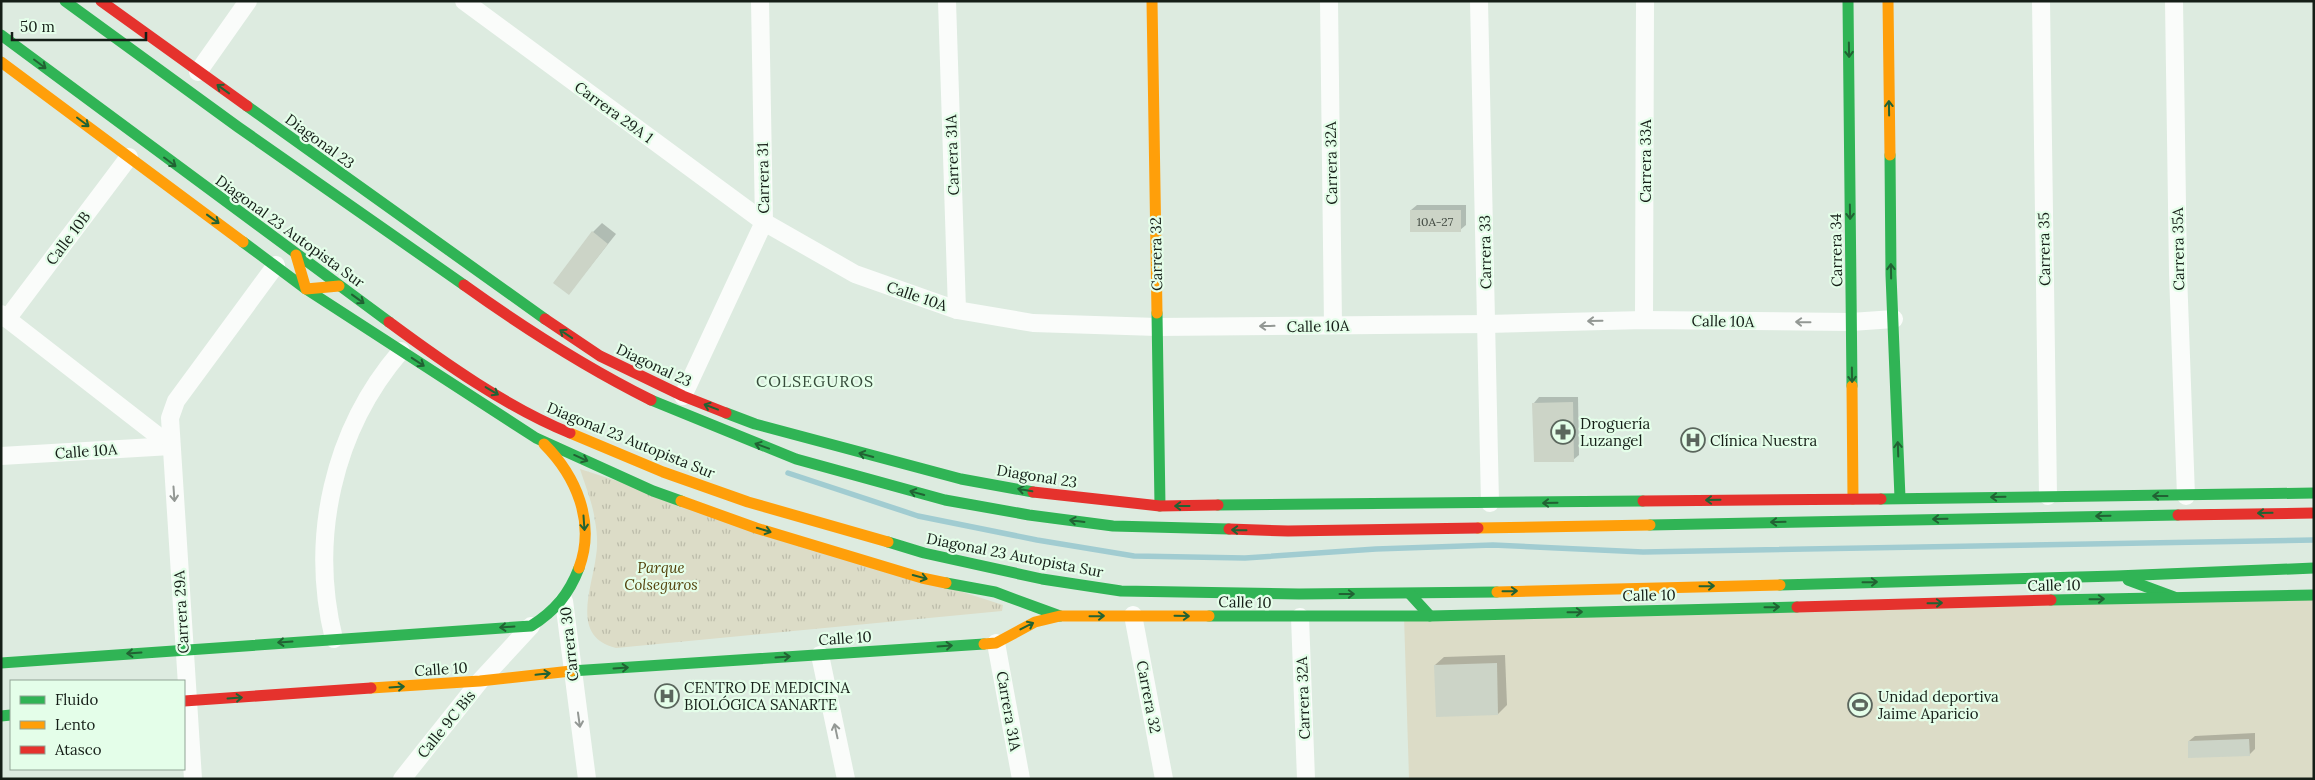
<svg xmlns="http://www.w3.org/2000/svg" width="2315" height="780" viewBox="0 0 2315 780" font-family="Lora,serif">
  <defs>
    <pattern id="park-tufts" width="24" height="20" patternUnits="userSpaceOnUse" patternTransform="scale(1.25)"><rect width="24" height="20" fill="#dcdcc7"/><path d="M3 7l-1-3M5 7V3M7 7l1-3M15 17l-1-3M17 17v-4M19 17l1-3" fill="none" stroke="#bcbcaa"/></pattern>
  </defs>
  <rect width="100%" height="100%" fill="#ddebe0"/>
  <path fill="url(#park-tufts)" d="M580 469 1003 605 1002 611 616 648C570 637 592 589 596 556 598 545 597 531 595 521 593 504 585 485 580 469Z"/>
  <polygon fill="#dcdcc7" points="2314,595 2314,779 1409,779 1404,616"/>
  <g fill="#0003">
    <polygon points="1417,205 1466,205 1466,225 1460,230 1411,210"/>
    <polygon points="602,223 616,234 569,293 593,232"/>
    <polygon points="1539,397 1578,397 1579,455 1573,460 1534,403"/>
    <polygon points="1505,655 1507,705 1498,714 1435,665 1444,657"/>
    <polygon points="2255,733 2255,749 2249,755 2189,741 2195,736"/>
  </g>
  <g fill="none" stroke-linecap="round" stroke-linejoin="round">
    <polyline stroke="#a1ccd1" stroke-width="5.5" points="788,473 918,516 1037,540 1134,556 1245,558 1376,549 1493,545 1643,552 2314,540"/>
  </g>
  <g fill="#ccd4c7">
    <rect x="1410" y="210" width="51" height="22"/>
    <polygon points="592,231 608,244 569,295 553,283"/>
    <polygon points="1573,402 1574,462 1534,462 1532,403"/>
    <polygon points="1497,663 1498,715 1436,717 1434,665"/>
    <polygon points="2249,739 2250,756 2188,758 2188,741"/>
  </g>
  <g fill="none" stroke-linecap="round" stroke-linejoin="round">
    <g stroke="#fafcfa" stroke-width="18">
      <polyline points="464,1 764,222 855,274 957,310 1033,323 1157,327 1487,324 1644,320 1851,322 1894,319"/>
      <polyline points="947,1 957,310"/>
      <polyline points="1329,1 1333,325"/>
      <polyline points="1479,1 1490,503"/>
      <polyline points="2041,1 2048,496"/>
      <polyline points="2174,1 2178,273 2186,496"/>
      <polyline points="198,72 248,1"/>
      <polyline points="1,314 171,446"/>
      <polyline points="7,319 129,157"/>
      <polyline points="1644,320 1645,1"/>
      <polyline points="683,396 764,222 760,1"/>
      <polyline points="1,456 171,446"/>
      <polyline points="564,601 587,779"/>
      <polyline points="1133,615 1164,779"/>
      <polyline points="1300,617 1306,779"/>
      <path d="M334 639C309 538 333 430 401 351"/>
      <polyline points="996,643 1021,779"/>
      <polyline points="820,655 846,779"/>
      <polyline points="193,779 170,418 176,401 276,265"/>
      <polyline points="402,779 480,681 531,626"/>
    </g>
    <g stroke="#30b455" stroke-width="11">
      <polyline points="65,1 238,127 464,285"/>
      <polyline points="1848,1 1852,386"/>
      <polyline points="1,35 389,322"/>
      <polyline points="247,106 545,319"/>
      <polyline points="1890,155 1891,275 1900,498"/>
      <polyline points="243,242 306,289 536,438 653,491 681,501"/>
      <polyline points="1157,313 1160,506"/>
      <polyline points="651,400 796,459 945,500 1029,515 1113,526 1229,529"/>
      <polyline points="726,413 755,424 961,479 1033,492"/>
      <polyline points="1881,499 2314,493"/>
      <polyline points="1218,505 1643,501"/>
      <polyline points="1650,525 2178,515"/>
      <polyline points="888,542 924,553 1042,579 1121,591 1299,594 1497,592"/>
      <polyline points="2128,580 2174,597"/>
      <polyline points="946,583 995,592 1060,616"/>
      <polyline points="1780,585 2116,576 2314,568"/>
      <polyline points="1410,594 1430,616"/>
      <polyline points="2051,600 2314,595"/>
      <polyline points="1209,616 1430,616 1797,607"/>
      <path d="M1 663 531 626C555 611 569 594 579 568"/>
      <polyline points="571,671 984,644"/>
      <polyline points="1,716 11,715"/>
    </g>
    <g stroke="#ff9f0a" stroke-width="11">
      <polyline points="1152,1 1157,313"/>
      <polyline points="1888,1 1890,155"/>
      <polyline points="1,62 243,242"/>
      <polyline points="296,255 306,289 339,286"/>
      <polyline points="1852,386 1853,499"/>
      <polyline points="570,433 663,472 748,502 888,542"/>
      <path d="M544 444C576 476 596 522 579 568"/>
      <polyline points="681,501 756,528 922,578 946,583"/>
      <polyline points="1478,528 1650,525"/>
      <polyline points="1497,592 1780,585"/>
      <polyline points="984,644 996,643 1035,622 1060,616 1209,616"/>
      <polyline points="371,688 480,681 571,671"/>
    </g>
    <g stroke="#e5322d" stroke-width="11">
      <polyline points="101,1 247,106"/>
      <path d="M464 285C524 328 585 367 651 400"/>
      <polyline points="545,319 600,356 683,396 726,413"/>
      <path d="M389 322C443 362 508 408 570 433"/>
      <polyline points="1033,492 1160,506 1218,505"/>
      <polyline points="1643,501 1881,499"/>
      <polyline points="2178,515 2314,513"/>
      <polyline points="1229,529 1288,531 1478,528"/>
      <polyline points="1797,607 2051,600"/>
      <polyline points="184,701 371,688"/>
    </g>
  </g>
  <defs><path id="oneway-shaft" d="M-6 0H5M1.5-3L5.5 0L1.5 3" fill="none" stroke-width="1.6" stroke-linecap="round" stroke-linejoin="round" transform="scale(1.25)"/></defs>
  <g stroke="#216233">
    <use href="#oneway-shaft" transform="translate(1849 50) rotate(89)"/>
    <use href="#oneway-shaft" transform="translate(40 64) rotate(37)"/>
    <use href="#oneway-shaft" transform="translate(223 89) rotate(-144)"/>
    <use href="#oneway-shaft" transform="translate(1889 108) rotate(-91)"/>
    <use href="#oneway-shaft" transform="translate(83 122) rotate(37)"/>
    <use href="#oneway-shaft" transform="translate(170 162) rotate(37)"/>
    <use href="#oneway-shaft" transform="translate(1850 212) rotate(89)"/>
    <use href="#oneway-shaft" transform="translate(213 219) rotate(36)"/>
    <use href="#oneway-shaft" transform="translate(1891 271) rotate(-91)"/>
    <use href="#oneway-shaft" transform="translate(358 299) rotate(36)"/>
    <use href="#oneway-shaft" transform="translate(566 334) rotate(-146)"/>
    <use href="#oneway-shaft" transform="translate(418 362) rotate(33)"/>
    <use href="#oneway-shaft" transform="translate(1852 375) rotate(89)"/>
    <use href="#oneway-shaft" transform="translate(492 391) rotate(31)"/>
    <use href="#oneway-shaft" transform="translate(711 407) rotate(-159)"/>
    <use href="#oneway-shaft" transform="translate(762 446) rotate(-160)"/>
    <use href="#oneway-shaft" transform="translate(1898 449) rotate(-92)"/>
    <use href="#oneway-shaft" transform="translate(866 455) rotate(-165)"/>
    <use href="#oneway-shaft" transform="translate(581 458) rotate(24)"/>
    <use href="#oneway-shaft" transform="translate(1025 490) rotate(-170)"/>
    <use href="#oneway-shaft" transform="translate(917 493) rotate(-165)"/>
    <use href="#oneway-shaft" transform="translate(2160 496) rotate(-180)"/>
    <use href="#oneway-shaft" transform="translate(1998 497) rotate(179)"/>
    <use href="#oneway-shaft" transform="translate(1713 500) rotate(179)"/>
    <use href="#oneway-shaft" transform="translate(1550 503) rotate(179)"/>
    <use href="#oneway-shaft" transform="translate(1182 506) rotate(180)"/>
    <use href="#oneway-shaft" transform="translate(2265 513) rotate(179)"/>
    <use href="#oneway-shaft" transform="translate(2103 516) rotate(179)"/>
    <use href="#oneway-shaft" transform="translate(1940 519) rotate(179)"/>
    <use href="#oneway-shaft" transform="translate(1077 521) rotate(-173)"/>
    <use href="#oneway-shaft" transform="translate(1778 522) rotate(179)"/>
    <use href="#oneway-shaft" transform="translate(584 523) rotate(86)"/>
    <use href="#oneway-shaft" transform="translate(764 530) rotate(17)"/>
    <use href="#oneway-shaft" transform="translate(1239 530) rotate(-179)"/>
    <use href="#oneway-shaft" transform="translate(920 577) rotate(15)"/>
    <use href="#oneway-shaft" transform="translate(1870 582) rotate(-1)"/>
    <use href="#oneway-shaft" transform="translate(1707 586) rotate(-1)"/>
    <use href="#oneway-shaft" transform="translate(1510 591) rotate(-1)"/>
    <use href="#oneway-shaft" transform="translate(1347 594)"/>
    <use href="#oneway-shaft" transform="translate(2097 599) rotate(-1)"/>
    <use href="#oneway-shaft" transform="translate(1935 603) rotate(-1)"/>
    <use href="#oneway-shaft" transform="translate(1772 607) rotate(-1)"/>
    <use href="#oneway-shaft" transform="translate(1575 612) rotate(-1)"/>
    <use href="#oneway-shaft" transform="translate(1097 616) rotate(-1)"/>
    <use href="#oneway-shaft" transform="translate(1182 616) rotate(1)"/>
    <use href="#oneway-shaft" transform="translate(1027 626) rotate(-27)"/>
    <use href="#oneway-shaft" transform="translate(507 627) rotate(176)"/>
    <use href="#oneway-shaft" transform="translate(285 642) rotate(176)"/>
    <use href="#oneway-shaft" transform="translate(945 646) rotate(-4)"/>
    <use href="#oneway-shaft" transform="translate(134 653) rotate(176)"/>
    <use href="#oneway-shaft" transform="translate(783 657) rotate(-4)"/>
    <use href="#oneway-shaft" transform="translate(621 668) rotate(-4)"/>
    <use href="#oneway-shaft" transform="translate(543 674) rotate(-6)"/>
    <use href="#oneway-shaft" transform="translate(397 687) rotate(-4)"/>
    <use href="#oneway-shaft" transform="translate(235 698) rotate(-4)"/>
  </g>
  <g stroke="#939894">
    <use href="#oneway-shaft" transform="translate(1595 321) rotate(179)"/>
    <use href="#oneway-shaft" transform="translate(1803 322) rotate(-179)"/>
    <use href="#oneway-shaft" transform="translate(1267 326) rotate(179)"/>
    <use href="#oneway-shaft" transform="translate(174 494) rotate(86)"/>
    <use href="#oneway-shaft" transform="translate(579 720) rotate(82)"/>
    <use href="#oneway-shaft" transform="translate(836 731) rotate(-102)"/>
  </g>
  <defs>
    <g id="pharmacy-ring" transform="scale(1.25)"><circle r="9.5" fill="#e4fee9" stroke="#5b665d" stroke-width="1.5"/><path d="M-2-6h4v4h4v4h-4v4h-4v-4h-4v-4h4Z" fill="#5b665d"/></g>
    <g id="hospital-ring" transform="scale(1.25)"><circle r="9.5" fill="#e4fee9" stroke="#5b665d" stroke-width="1.5"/><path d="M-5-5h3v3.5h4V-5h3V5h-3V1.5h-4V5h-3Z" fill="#5b665d"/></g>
    <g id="stadium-ring" transform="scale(1.25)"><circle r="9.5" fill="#e4fee9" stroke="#5b665d" stroke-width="1.5"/><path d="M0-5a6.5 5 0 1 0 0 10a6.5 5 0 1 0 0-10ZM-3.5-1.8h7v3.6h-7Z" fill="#5b665d"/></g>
  </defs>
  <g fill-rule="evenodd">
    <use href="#pharmacy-ring" x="1563" y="432"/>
    <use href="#hospital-ring" x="1693" y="440"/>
    <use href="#hospital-ring" x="667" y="696"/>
    <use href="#stadium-ring" x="1860" y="705"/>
  </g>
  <g text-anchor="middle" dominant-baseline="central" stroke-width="4.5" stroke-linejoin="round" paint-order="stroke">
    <g font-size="12" fill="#444c44">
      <text x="1435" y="221">10A-27</text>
    </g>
    <g font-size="15" fill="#151e17" stroke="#e4fee9">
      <text transform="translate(614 112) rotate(36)">Carrera 29A 1</text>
      <text transform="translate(320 141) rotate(36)">Diagonal 23</text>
      <text transform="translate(952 155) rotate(-92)">Carrera 31A</text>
      <text transform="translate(1645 161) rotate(-90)">Carrera 33A</text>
      <text transform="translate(1331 163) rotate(-91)">Carrera 32A</text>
      <text transform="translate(763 178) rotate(-91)">Carrera 31</text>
      <text transform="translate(290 231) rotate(36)">Diagonal 23 Autopista Sur</text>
      <text transform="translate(68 238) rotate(-53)">Calle 10B</text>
      <text transform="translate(2044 249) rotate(-91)">Carrera 35</text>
      <text transform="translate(2178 249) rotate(-91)">Carrera 35A</text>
      <text transform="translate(1836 250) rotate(-91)">Carrera 34</text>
      <text transform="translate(1485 252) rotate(-91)">Carrera 33</text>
      <text transform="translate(1156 254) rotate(-91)">Carrera 32</text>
      <text transform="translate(917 296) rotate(19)">Calle 10A</text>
      <text transform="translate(1723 321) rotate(1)">Calle 10A</text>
      <text transform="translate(1318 326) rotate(-1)">Calle 10A</text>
      <text transform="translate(654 365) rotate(25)">Diagonal 23</text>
      <text transform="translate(631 440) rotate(22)">Diagonal 23 Autopista Sur</text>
      <text transform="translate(86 451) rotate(-4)">Calle 10A</text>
      <text transform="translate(1037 476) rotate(9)">Diagonal 23</text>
      <text transform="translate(1015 555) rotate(11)">Diagonal 23 Autopista Sur</text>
      <text transform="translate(2054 585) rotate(-1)">Calle 10</text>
      <text transform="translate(1649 595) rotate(-1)">Calle 10</text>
      <text transform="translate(1245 602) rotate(1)">Calle 10</text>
      <text transform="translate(181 612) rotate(-93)">Carrera 29A</text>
      <text transform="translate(845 638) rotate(-4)">Calle 10</text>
      <text transform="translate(569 644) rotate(-96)">Carrera 30</text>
      <text transform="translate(441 669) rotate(-4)">Calle 10</text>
      <text transform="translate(1149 697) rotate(79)">Carrera 32</text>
      <text transform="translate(1303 698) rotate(-92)">Carrera 32A</text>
      <text transform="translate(1009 711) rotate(80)">Carrera 31A</text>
      <text transform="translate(446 724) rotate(-51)">Calle 9C Bis</text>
    </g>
    <g font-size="15" fill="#151e17" stroke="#e4fee9" text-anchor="start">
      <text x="1580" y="423">Droguería<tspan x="1580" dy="17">Luzangel</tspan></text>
      <text x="1710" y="440">Clínica Nuestra</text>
      <text x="684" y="687">CENTRO DE MEDICINA<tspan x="684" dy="17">BIOLÓGICA SANARTE</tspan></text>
      <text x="1878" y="696">Unidad deportiva<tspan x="1878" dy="17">Jaime Aparicio</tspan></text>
    </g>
    <g font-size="15" font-style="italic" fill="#53420c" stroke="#e4fee9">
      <text x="661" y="567">Parque<tspan x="661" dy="17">Colseguros</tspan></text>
    </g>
    <g font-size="16" letter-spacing="1" fill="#364b3a" stroke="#e4fee9">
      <text x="815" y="381">COLSEGUROS</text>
    </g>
  </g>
  <rect width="2315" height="780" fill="none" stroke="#151e17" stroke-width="5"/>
  <rect x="10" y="680" width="175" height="90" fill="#e4fee9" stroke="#91a495"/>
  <rect x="20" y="696" width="25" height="8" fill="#30b455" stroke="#91a495"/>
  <text x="55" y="705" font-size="15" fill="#151e17">Fluido</text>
  <rect x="20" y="721" width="25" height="8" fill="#ff9f0a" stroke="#91a495"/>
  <text x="55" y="730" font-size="15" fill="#151e17">Lento</text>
  <rect x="20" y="746" width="25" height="8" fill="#e5322d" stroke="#91a495"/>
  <text x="55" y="755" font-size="15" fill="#151e17">Atasco</text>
  <path d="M12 32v8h134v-8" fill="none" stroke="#151e17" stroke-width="2.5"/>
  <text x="20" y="32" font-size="15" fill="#151e17" stroke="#e4fee9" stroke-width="4" paint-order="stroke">50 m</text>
</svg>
